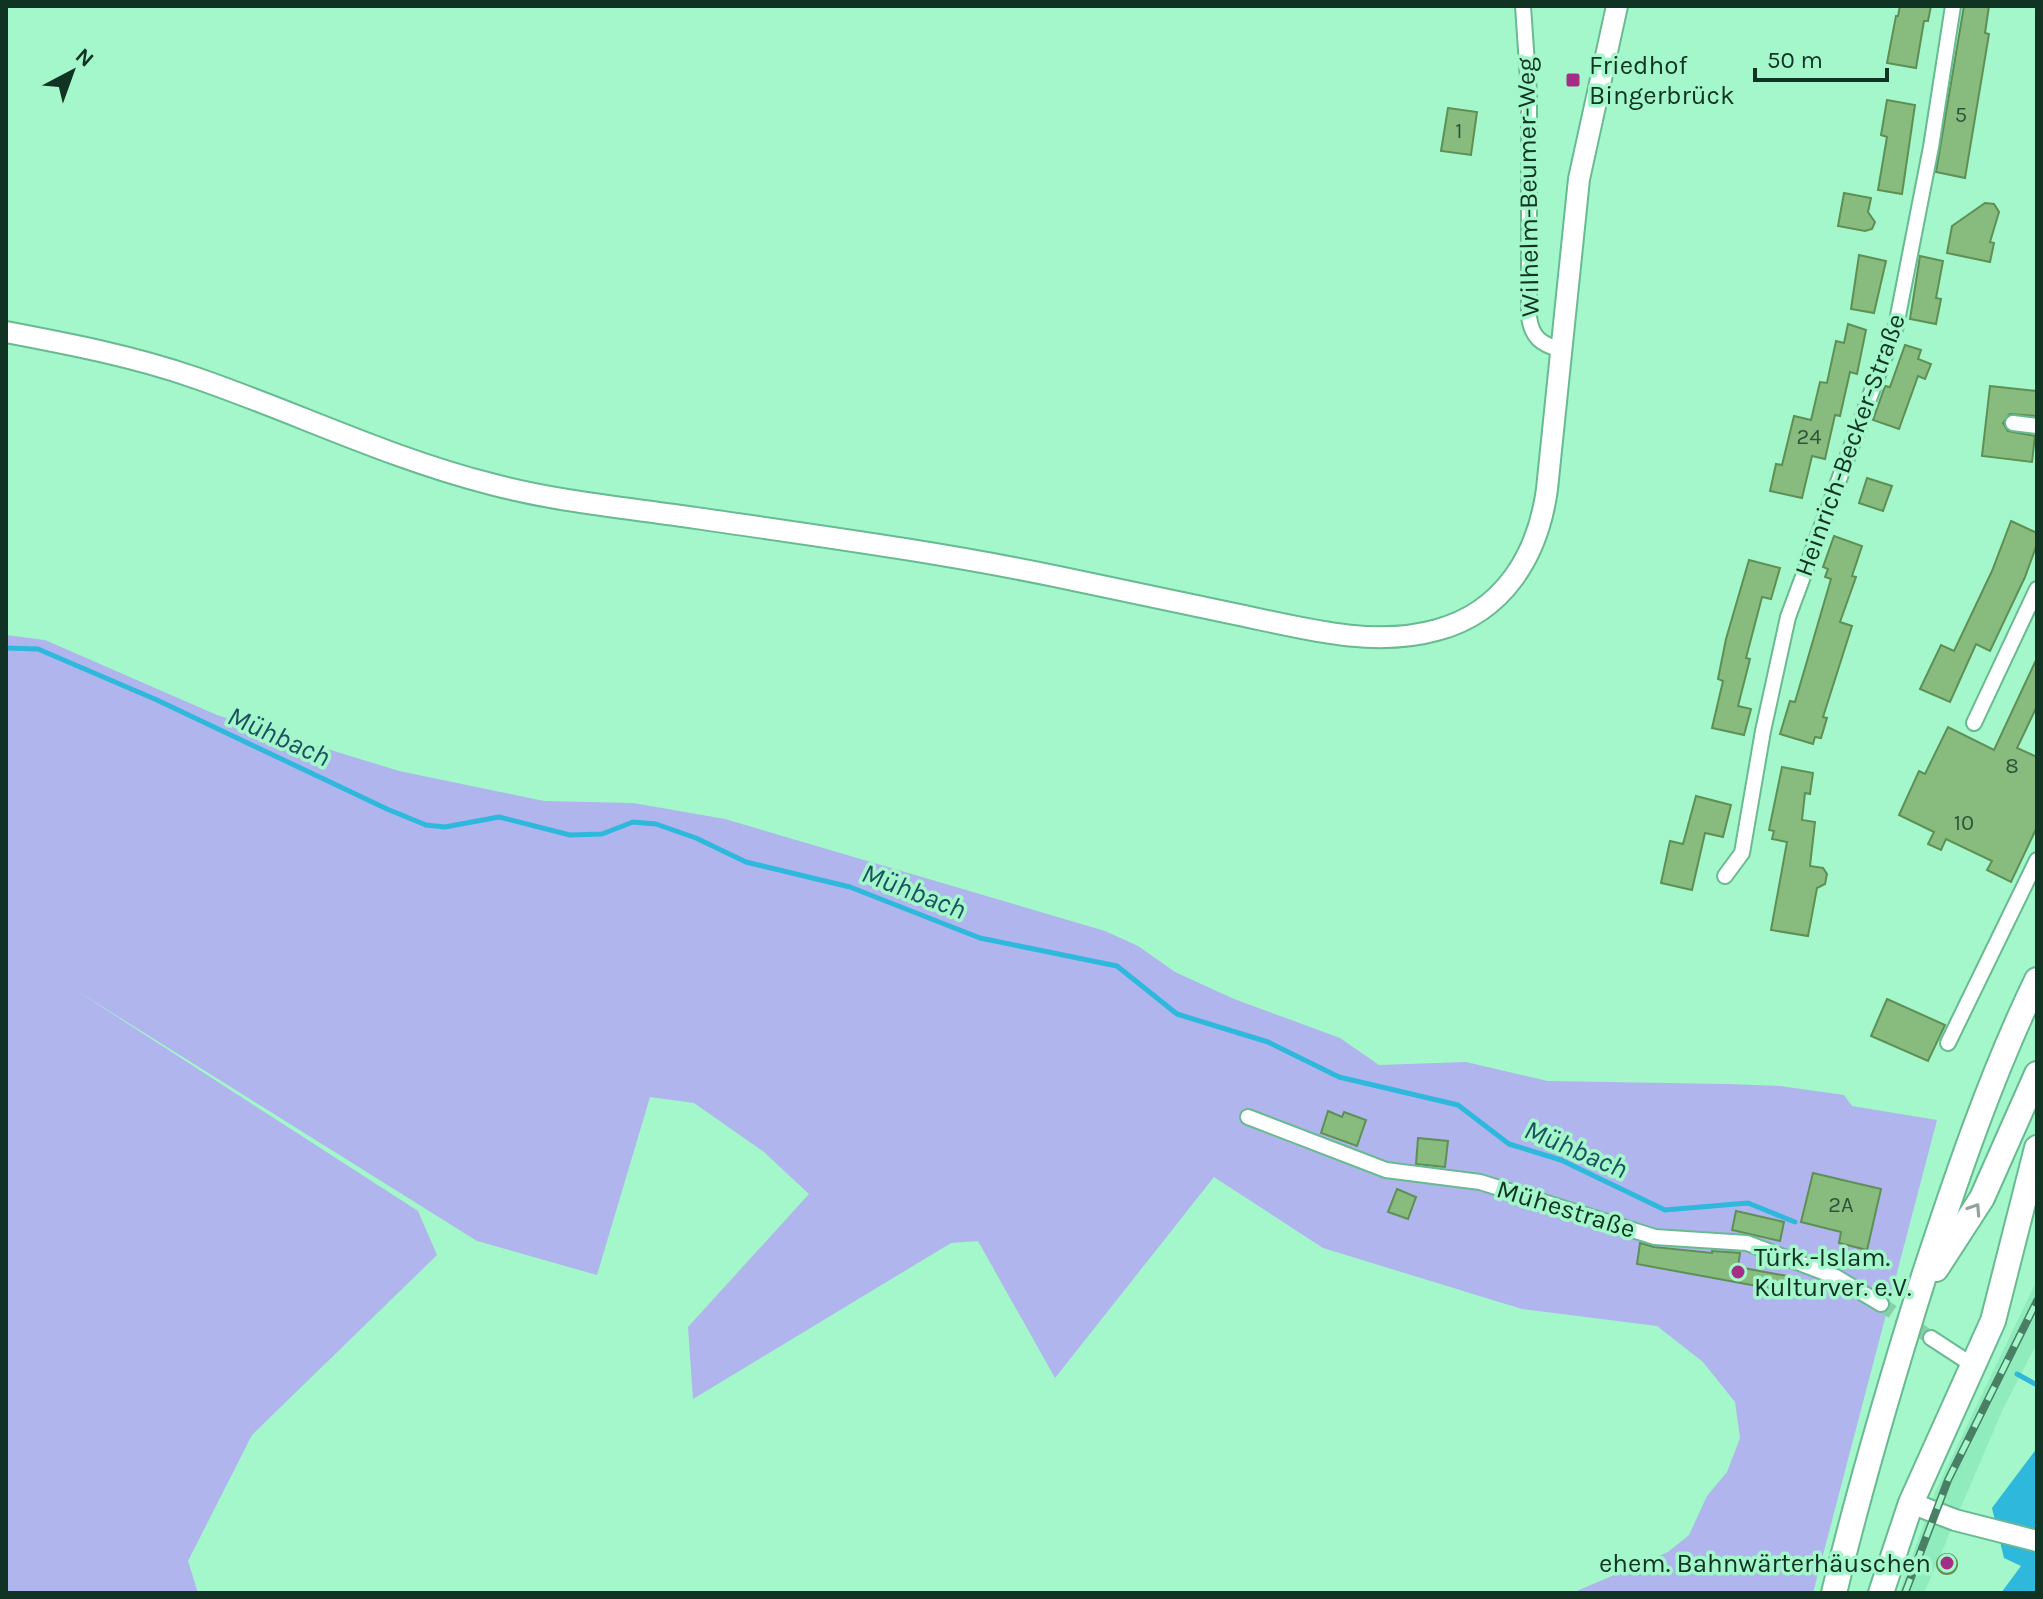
<svg xmlns="http://www.w3.org/2000/svg" width="2043" height="1599" viewBox="0 0 2043 1599" font-family="Karla,sans-serif">
  <rect width="100%" height="100%" fill="#a3f7ca"/>
  <polygon fill="#90ecbd" points="2037,1280 2037,1343 2003,1409 1924,1593 1899,1593 1936,1490"/>
  <polygon fill="#b0b5ed" points="6,635 45,640 217,715 399,771 544,801 633,803 725,819 1105,931 1138,946 1175,972 1234,999 1340,1038 1379,1065 1466,1062 1548,1081 1728,1084 1780,1086 1844,1095 1852,1106 1937,1120 1813,1593 1572,1593 1668,1552 1689,1535 1707,1496 1727,1472 1740,1438 1735,1402 1703,1362 1657,1326 1522,1309 1323,1248 1214,1177 1055,1378 978,1241 951,1243 693,1399 688,1327 809,1194 764,1152 694,1103 650,1097 597,1275 477,1241 74,989 418,1211 437,1255 252,1435 188,1561 198,1593 6,1593"/>
  <polygon fill="#2db8dc" points="2037,1448 2037,1593 2001,1593 2021,1566 2004,1558 1992,1508"/>
  <g fill="none" stroke-linecap="round" stroke-linejoin="round">
    <g stroke="#2db8dc" stroke-width="5">
      <polyline points="6,648 38,649 157,700 387,809 426,825 445,827 499,817 570,835 602,834 633,822 656,824 696,838 746,862 850,887 980,938 1117,966 1177,1014 1268,1042 1339,1077 1458,1105 1509,1144 1561,1160 1665,1210 1748,1203 1795,1222"/>
      <polyline points="2017,1374 2037,1385"/>
    </g>
  </g>
  <g fill="#88bb7e" stroke="#5e8f54" stroke-width="2">
    <polygon points="1900,6 1931,6 1928,21 1924,21 1916,68 1887,63 1896,16 1898,16"/>
    <polygon points="1964,6 1989,6 1985,33 1989,34 1965,178 1936,172"/>
    <polygon points="1887,100 1915,105 1902,194 1878,190 1887,137 1881,135"/>
    <polygon points="1448,108 1477,112 1471,155 1441,151"/>
    <polygon points="1844,193 1871,198 1868,212 1875,222 1872,229 1865,231 1838,226"/>
    <polygon points="1985,203 1994,204 1999,212 1990,242 1994,243 1990,262 1947,253 1952,226"/>
    <polygon points="1859,255 1886,261 1874,313 1851,309"/>
    <polygon points="1920,256 1943,261 1936,298 1941,299 1936,324 1910,319"/>
    <polygon points="1848,324 1866,330 1857,374 1850,372 1840,416 1835,415 1825,459 1812,456 1802,498 1770,491 1776,464 1782,465 1794,416 1811,420 1820,382 1827,383 1836,341 1844,343"/>
    <polygon points="1905,345 1921,350 1918,359 1931,364 1925,379 1918,376 1899,429 1873,420 1885,386 1890,387"/>
    <polygon points="1990,386 2037,391 2037,416 2010,414 2003,423 2008,431 2035,436 2032,462 1982,456"/>
    <polygon points="1867,478 1892,486 1883,511 1859,503"/>
    <polygon points="2011,521 2037,533 2037,544 2025,577 1990,651 1976,644 1950,702 1920,689 1941,645 1954,651 1992,571"/>
    <polygon points="1834,536 1862,546 1852,576 1856,577 1840,622 1852,626 1823,717 1827,718 1821,738 1815,737 1813,744 1780,734 1790,701 1795,702 1831,579 1825,577 1828,569 1823,567"/>
    <polygon points="1749,560 1780,568 1771,599 1762,597 1746,658 1750,659 1738,706 1751,709 1744,735 1712,728 1723,681 1718,679 1726,639"/>
    <polygon points="2037,658 2037,706 2017,748 2037,757 2037,827 2011,882 1987,870 1992,861 1946,839 1941,850 1928,844 1934,832 1899,815 1919,771 1925,774 1948,727 1994,750"/>
    <polygon points="1782,767 1813,773 1810,794 1805,793 1802,820 1815,822 1810,866 1823,868 1827,874 1825,884 1817,888 1808,936 1771,930 1787,842 1772,839 1774,831 1769,830"/>
    <polygon points="1696,796 1731,805 1723,837 1705,833 1692,890 1661,883 1670,841 1683,844"/>
    <polygon points="1887,999 1945,1025 1928,1061 1871,1036"/>
    <polygon points="1328,1111 1342,1117 1344,1112 1366,1120 1357,1146 1321,1133"/>
    <polygon points="1418,1138 1448,1141 1445,1167 1416,1164"/>
    <polygon points="1813,1173 1881,1189 1867,1250 1839,1243 1841,1232 1801,1222"/>
    <polygon points="1397,1189 1416,1197 1408,1219 1388,1212"/>
    <polygon points="1736,1211 1784,1222 1780,1241 1732,1230"/>
    <polygon points="1640,1243 1654,1247 1712,1253 1712,1251 1740,1253 1738,1267 1798,1278 1795,1293 1637,1264"/>
    <circle cx="1947" cy="1564" r="10"/>
  </g>
  <g fill="none" stroke-linecap="round" stroke-linejoin="round">
    <polyline stroke="#86d0a9" stroke-width="14" stroke-dasharray="14 7" stroke-linecap="butt" points="1881,1304 1931,1338"/>
    <g stroke="#68ba91" stroke-width="18">
      <g id="minor">
        <path d="M1523 6 1529 94V317C1532 338 1541 344 1561 350"/>
        <polyline points="2013,423 2037,426"/>
        <polyline points="1974,723 2037,589"/>
        <polyline points="1725,876 1742,853 1763,731 1788,617 1896,326 1931,147 1953,6"/>
        <polyline points="1948,1043 2037,860"/>
        <polyline points="1248,1117 1386,1170 1480,1182 1655,1237 1747,1243 1836,1277 1881,1304"/>
        <polyline points="1931,1338 1974,1366"/>
      </g>
    </g>
    <g stroke="#68ba91" stroke-width="24">
      <g id="secondary">
        <path d="M6 332C69 344 132 356 193 377 293 411 388 458 491 484 558 502 628 508 696 518 818 536 939 552 1059 577 1116 589 1173 601 1230 613 1295 626 1370 649 1437 630 1504 612 1538 555 1547 489L1579 179 1617 6"/>
        <polyline points="1911,1503 1955,1520 2037,1541"/>
      </g>
    </g>
    <g stroke="#68ba91" stroke-width="28">
      <polyline id="primary" points="1881,1593 1911,1503 1993,1321 2037,1148"/>
    </g>
    <g stroke="#68ba91" stroke-width="28">
      <g id="trunk">
        <polyline points="1936,1269 1982,1198 2037,1074"/>
        <path d="M1834 1593C1860 1486 1891 1381 1924 1276 1957 1176 1991 1075 2037 980"/>
      </g>
    </g>
    <use href="#minor" stroke="#fff" stroke-width="14"/>
    <use href="#secondary" stroke="#fff" stroke-width="20"/>
    <use href="#primary" stroke="#fff" stroke-width="24"/>
    <use href="#trunk" stroke="#fff" stroke-width="24"/>
    <g stroke="#497f64" stroke-width="8">
      <polyline id="rail" points="1905,1593 1948,1480 2037,1301"/>
    </g>
    <use href="#rail" stroke="#a3f7ca" stroke-width="5" stroke-dasharray="15" stroke-linecap="butt"/>
  </g>
  <defs><path id="oneway-chevron" d="M-2-3.5L2.5 0L-2 3.5" fill="none" stroke-width="1.6" stroke-linecap="round" stroke-linejoin="round" transform="scale(2)"/></defs>
  <use stroke="#93a39c" href="#oneway-chevron" transform="translate(1975 1209) rotate(-57)"/>
  <g fill="#a42d85" stroke="#a3f7ca" stroke-width="3">
    <rect x="1565" y="72" width="16" height="16" rx="4"/>
    <circle cx="1738" cy="1272" r="8"/>
    <circle cx="1947" cy="1563" r="8"/>
  </g>
  <g text-anchor="middle" dominant-baseline="central" stroke-width="7" stroke-linejoin="round" paint-order="stroke">
    <g font-size="22" fill="#2e553a">
      <text x="1961" y="115">5</text>
      <text x="1459" y="131">1</text>
      <text x="1809" y="437">24</text>
      <text x="2012" y="766">8</text>
      <text x="1964" y="823">10</text>
      <text x="1841" y="1205">2A</text>
    </g>
    <g font-size="26" fill="#103323" stroke="#a3f7ca" text-anchor="start">
      <text x="1589" y="65">Friedhof<tspan x="1589" dy="30">Bingerbrück</tspan></text>
      <text x="1754" y="1257">Türk.-Islam.<tspan x="1754" dy="30">Kulturver. e.V.</tspan></text>
      <text x="1931" y="1563" text-anchor="end">ehem. Bahnwärterhäuschen</text>
    </g>
    <g font-size="26" fill="#103323" stroke="#a3f7ca">
      <text transform="translate(1528 187) rotate(-91)">Wilhelm-Beumer-Weg</text>
      <text transform="translate(1850 445) rotate(-70)">Heinrich-Becker-Straße</text>
      <text transform="translate(1566 1209) rotate(17)">Mühestraße</text>
    </g>
    <g font-size="28" font-style="italic" fill="#1c5261" stroke="#a3f7ca">
      <text transform="translate(279 736) rotate(24)">Mühbach</text>
      <text transform="translate(914 891) rotate(21)">Mühbach</text>
      <text transform="translate(1576 1149) rotate(23)">Mühbach</text>
    </g>
  </g>
  <rect width="2043" height="1599" fill="none" stroke="#103323" stroke-width="16"/>
  <g transform="translate(72 72) rotate(41)" stroke="#a3f7ca" stroke-width="6" paint-order="stroke">
  <path d="M0-6L14 30L0 20L-14 30Z" fill="#103323"/>
  <text y="-12" font-size="22" font-weight="bold" text-anchor="middle" fill="#103323">N</text>
  </g>
  <path d="M1755 68v12h132v-12" fill="none" stroke="#103323" stroke-width="4"/>
  <text x="1767" y="68" font-size="24" fill="#103323" stroke="#a3f7ca" stroke-width="6" paint-order="stroke">50 m</text>
</svg>
